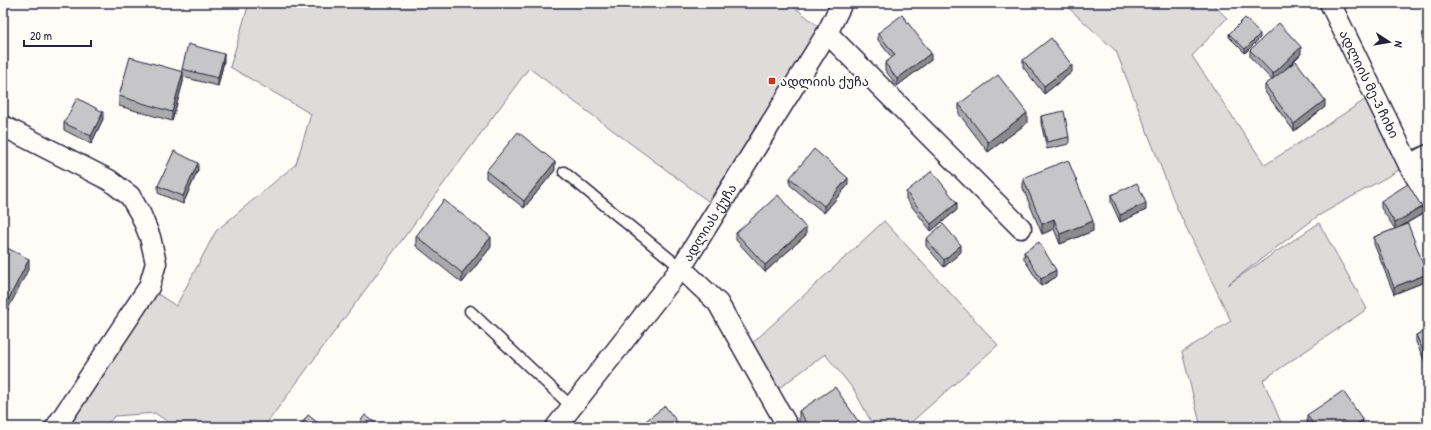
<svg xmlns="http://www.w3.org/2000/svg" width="1431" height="430" viewBox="0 0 1431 430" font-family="'Patrick Hand','Noto Sans Georgian',sans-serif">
  <rect width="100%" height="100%" fill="#fdfcf7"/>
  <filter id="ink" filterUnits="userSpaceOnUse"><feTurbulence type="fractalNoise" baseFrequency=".025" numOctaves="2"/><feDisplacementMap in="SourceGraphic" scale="8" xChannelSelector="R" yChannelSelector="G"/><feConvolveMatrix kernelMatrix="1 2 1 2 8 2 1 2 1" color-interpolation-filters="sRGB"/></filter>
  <g filter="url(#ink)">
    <g fill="#dddcdb" stroke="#807f8b">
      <polygon points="249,3 789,3 827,33 708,201 529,68 264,427 175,427 155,413 115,416 104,427 67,427 155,292 176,306 216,231 296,164 311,114 230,67"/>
      <polygon points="1063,3 1211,3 1227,18 1192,56 1265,165 1374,94 1408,165 1318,216 1227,285 1319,223 1367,309 1263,380 1283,427 1201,427 1182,352 1231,321 1176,206 1116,51"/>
      <polygon points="884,221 998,345 906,427 874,427 854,390 825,354 770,395 745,350"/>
    </g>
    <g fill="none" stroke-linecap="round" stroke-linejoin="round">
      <g stroke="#22223b" stroke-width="13">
        <g id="service">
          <polyline points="564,172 681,268"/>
          <polyline points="470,311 572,407"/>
        </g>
      </g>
      <g stroke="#22223b" stroke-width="23">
        <g id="minor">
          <path id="s1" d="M1330 3 1409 165 1428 198"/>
          <polyline points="827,33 1021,228"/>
          <polyline points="3,126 109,180 130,196 141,215 150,237 156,263 149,287 56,427"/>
          <polyline points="1409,165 1428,155"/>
          <polyline points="681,268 718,303 788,427"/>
          <path id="s2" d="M556 427 681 268 827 33 842 3"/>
        </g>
      </g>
      <use href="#service" stroke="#fdfcf7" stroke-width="10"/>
      <use href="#minor" stroke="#fdfcf7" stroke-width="20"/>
    </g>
    <g fill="#aaaaac" stroke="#22223b">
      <polygon points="878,33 931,60 897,86 885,70 885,63 892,58 878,40"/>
      <polygon points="1229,34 1260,38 1245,53 1229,37"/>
      <polygon points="1250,50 1301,54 1285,70 1325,107 1294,131 1265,92 1265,85 1272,80 1250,57"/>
      <polygon points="1023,60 1072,72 1044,94 1023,67"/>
      <polygon points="224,61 218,86 183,77 183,82 172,121 119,106 119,96 182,72 182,69"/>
      <polygon points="959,104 1027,123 988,152 959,114"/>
      <polygon points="1041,116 1069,137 1069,144 1047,149 1041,123"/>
      <polygon points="103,119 91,144 64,130 64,123"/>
      <polygon points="198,170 183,204 158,193 158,186"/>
      <polygon points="555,170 524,208 486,178 486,171"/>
      <polygon points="790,178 848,185 824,213 790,185"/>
      <polygon points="1023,178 1093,231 1060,244 1054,229 1042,234 1023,188"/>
      <polygon points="906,192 957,210 931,231 906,199"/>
      <polygon points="1111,195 1146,210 1120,222 1111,202"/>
      <polygon points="1381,201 1422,214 1401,227 1427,281 1394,294 1374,244 1374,237 1395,229 1381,208"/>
      <polygon points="736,233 806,235 765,272 736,240"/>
      <polygon points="416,236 491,247 462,283 416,246"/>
      <polygon points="926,239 961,252 944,267 926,246"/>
      <polygon points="1024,252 1056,277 1041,286 1024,259"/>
      <polygon points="1428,330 1428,368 1416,342 1416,335"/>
      <polygon points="799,411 862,427 803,427 799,421"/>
      <polygon points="1307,415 1363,427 1310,427 1307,422"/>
    </g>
    <g fill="#8b8b8c" stroke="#22223b">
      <polygon points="1260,34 1260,38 1245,53 1245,49"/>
      <polygon points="1301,47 1301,54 1273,81 1273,74"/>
      <polygon points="931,53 931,60 897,86 897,79"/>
      <polygon points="224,54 224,61 218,86 218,78"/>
      <polygon points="1072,65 1072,72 1044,94 1044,86"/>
      <polygon points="183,72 183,82 172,121 172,112"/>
      <polygon points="1325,100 1325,107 1294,131 1294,124"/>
      <polygon points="103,112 103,119 91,144 91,136"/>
      <polygon points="1027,113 1027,123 988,152 988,142"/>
      <polygon points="555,162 555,170 524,208 524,201"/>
      <polygon points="198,163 198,170 183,204 183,196"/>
      <polygon points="848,178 848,185 824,213 824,206"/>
      <polygon points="957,203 957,210 931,231 931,224"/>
      <polygon points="1146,203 1146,210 1120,222 1120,215"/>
      <polygon points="1422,207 1422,214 1395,230 1395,223"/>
      <polygon points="1054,219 1054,229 1042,234 1042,224"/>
      <polygon points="1093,221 1093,231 1060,244 1060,234"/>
      <polygon points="806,228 806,235 765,272 765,265"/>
      <polygon points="491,237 491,247 462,283 462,273"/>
      <polygon points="961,245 961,252 944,267 944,260"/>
      <polygon points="29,259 29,268 3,319 3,310"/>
      <polygon points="1056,270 1056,277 1041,286 1041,279"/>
      <polygon points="1427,274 1427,281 1394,294 1394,287"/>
      <polygon points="1363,420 1363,427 1353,427"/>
    </g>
    <g fill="#c6c6c8" stroke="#22223b">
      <polygon points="902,15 931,53 897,79 885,63 895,55 878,33"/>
      <polygon points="1245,18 1260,34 1245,49 1229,34"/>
      <polygon points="1279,23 1301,47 1273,74 1250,50"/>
      <polygon points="1051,38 1072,65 1044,86 1023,60"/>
      <polygon points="188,44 224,54 218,78 182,69"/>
      <polygon points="130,57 183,72 172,112 119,96"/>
      <polygon points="1296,61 1325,100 1294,124 1265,85"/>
      <polygon points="998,75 1027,113 988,142 959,104"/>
      <polygon points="77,98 103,112 91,136 64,123"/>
      <polygon points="1064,111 1069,137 1047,142 1041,116"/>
      <polygon points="518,132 555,162 524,201 486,171"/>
      <polygon points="814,149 848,178 824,206 790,178"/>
      <polygon points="174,151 198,163 183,196 158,186"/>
      <polygon points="1068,160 1093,221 1060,234 1054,219 1042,224 1023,178"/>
      <polygon points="932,171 957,203 931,224 906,192"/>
      <polygon points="1137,183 1146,203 1120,215 1111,195"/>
      <polygon points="1408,184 1422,207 1395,223 1381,201"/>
      <polygon points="778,195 806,228 765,265 736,233"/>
      <polygon points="444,200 491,237 462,273 416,236"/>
      <polygon points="943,224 961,245 944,260 926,239"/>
      <polygon points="1408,224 1427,274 1394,287 1374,237"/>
      <polygon points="1039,242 1056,270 1041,279 1024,252"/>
      <polygon points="3,246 29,259 3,310"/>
      <polygon points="1428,330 1428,361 1416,335"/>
      <polygon points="835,387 862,427 810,427 799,411"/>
      <polygon points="1343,391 1363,420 1353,427 1315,427 1307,415"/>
      <polygon points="665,406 681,427 638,427"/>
      <polygon points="308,415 323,427 299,427"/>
      <polygon points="365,415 381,427 356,427"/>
    </g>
  </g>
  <rect fill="#c8321e" stroke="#fdfcf7" stroke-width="1.5" x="768" y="77" width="8" height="8" rx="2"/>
  <g text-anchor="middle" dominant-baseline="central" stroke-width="4" stroke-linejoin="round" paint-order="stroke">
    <g font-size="13" fill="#22223b" stroke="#fdfcf7" text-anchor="start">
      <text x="780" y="81">ადლიის ქუჩა</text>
    </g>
    <g font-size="13" fill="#22223b" stroke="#fdfcf7">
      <text stroke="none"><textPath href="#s1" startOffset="90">ადლიის მე-3 ჩიხი</textPath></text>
      <text stroke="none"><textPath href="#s2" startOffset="256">ადლიას ქუჩა</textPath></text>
    </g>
  </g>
  <rect width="1431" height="430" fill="none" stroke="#fdfcf7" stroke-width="16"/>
  <rect x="8" y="8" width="1415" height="414" fill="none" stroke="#22223b" stroke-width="1.5" filter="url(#ink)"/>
  <g transform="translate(1389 42) rotate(102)" stroke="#fdfcf7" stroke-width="3" paint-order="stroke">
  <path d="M0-3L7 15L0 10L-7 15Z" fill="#22223b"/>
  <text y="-6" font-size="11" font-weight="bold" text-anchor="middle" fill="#22223b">N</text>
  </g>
  <path d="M24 40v6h67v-6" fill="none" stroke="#22223b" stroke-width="2"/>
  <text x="30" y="40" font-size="12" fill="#22223b" stroke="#fdfcf7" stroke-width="3" paint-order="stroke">20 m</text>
</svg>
